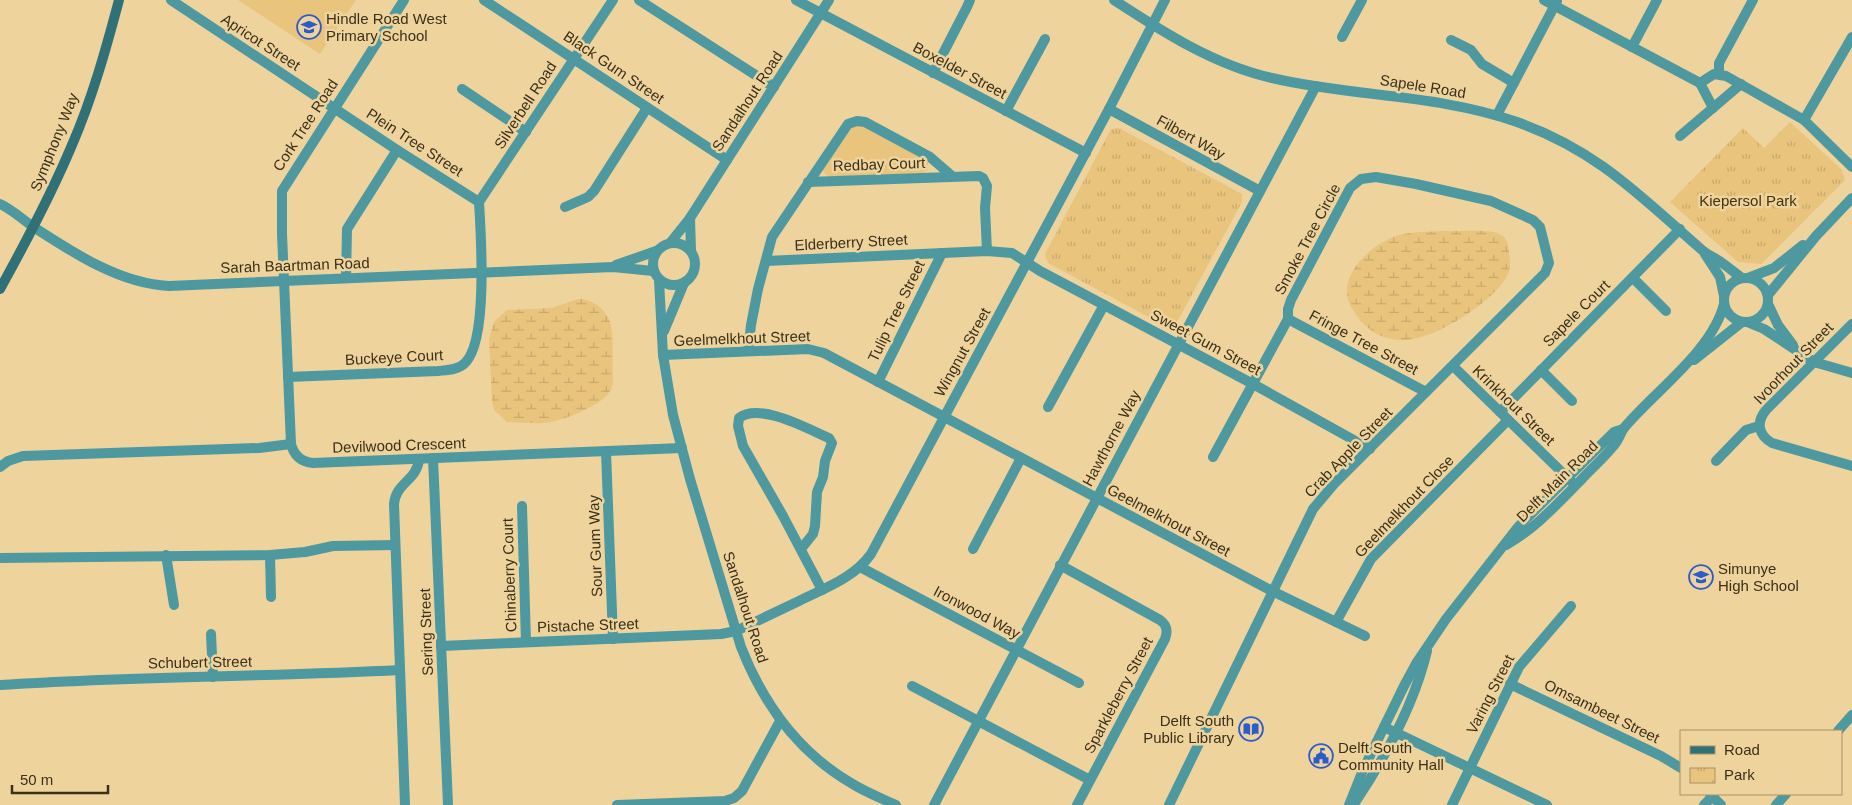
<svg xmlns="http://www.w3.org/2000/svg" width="1852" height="805" viewBox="0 0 1852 805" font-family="Arial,sans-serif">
  <defs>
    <pattern id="wetland-marsh" width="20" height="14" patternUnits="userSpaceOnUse" patternTransform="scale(1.25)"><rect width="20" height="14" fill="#e8c47d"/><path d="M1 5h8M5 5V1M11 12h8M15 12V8" fill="none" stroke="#c8a96b"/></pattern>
    <pattern id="park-tufts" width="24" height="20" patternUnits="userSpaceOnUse" patternTransform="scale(1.25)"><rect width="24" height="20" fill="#e8c47d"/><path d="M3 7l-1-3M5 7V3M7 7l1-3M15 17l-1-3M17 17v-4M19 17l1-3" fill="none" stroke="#c8a96b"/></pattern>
  </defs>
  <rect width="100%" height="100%" fill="#efd39d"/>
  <g fill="#e8c47d">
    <polygon points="238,0 356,0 320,54"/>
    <polygon points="851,126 863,126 928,161 928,170 923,173 829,177 824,173 823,170"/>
  </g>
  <g fill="url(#wetland-marsh)">
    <path d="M1445 231C1459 232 1491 228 1501 235 1507 238 1509 246 1509 251 1510 259 1511 267 1508 274 1496 301 1435 339 1406 340 1380 341 1363 328 1351 307 1335 277 1370 245 1396 236 1412 231 1429 232 1445 231Z"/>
    <path d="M578 299C591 298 606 309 610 322 614 332 612 365 613 377 613 384 612 390 607 395 596 408 559 422 543 423 531 424 519 422 507 422L494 410 492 401 489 339 494 322 507 310 552 308Z"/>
  </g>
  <g fill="url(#park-tufts)">
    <polygon points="1790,122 1842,170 1845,180 1761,264 1738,262 1670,202 1743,128 1764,148"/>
    <polygon points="1119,128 1242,194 1242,202 1176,324 1167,327 1048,263 1045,254 1111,129"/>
  </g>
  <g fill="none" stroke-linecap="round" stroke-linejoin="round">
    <g stroke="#4e989f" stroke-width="10">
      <polyline points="171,0 397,150 479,202"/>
      <path d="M404 0 282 191V234L291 444C294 456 302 462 313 463L682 448"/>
      <polyline points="484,0 727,160"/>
      <polyline points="639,0 774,87"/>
      <polyline points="796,0 1086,153"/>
      <path d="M1114 0C1163 32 1214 65 1272 78 1353 97 1438 94 1517 122 1597 150 1641 197 1702 250 1708 255 1715 258 1721 262 1728 267 1735 273 1742 278"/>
      <polyline points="1544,0 1700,83 1714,74 1726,76 1804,120 1852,167"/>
      <polyline points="1342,37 1362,0"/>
      <polyline points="1451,40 1471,50 1482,64 1514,83"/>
      <polyline points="1632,47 1657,0"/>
      <polyline points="933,73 967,7 970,0"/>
      <polyline points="1719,74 1719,63 1753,0"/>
      <polyline points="1700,83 1713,108"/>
      <polyline points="462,89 526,132"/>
      <polyline points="1109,109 1260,191"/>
      <polyline points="1006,111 1045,39"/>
      <polyline points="1497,115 1557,1"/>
      <polyline points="1804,120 1852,37"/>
      <polyline points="1680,136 1741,84"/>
      <polyline points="808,182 979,176 983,178 987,186 985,208 987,251"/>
      <polyline points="479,202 613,0"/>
      <path d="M0 204C13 210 23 220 35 228 75 254 121 284 169 286L613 267 653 271"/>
      <polyline points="565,207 588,197 594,191 647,108"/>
      <polyline points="690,218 691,251"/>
      <circle cx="674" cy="264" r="21"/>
      <polyline points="670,243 690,218 829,0"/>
      <polyline points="1705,254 1720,277 1724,296"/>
      <polyline points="766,261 987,251 1012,253 1040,271 1253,384 1370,449"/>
      <polyline points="616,265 656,251"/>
      <polyline points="346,278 347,229 397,150"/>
      <polyline points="1633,278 1666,311"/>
      <path d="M659 280 663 355 673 415 690 479 741 647C763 703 798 752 851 783 865 792 881 798 896 805"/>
      <polyline points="1768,304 1778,325 1793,345"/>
      <polyline points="1288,319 1426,392"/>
      <polyline points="1747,322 1764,329 1814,362 1852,373"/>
      <path d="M1852 324 1766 410C1756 422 1758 435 1772 443L1852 466"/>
      <polyline points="664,331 684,283"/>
      <polyline points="748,351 751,325 758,289 772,237 848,124 857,121 865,122 930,157 952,176"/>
      <polyline points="663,355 808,349 824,353 1272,591 1365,636"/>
      <polyline points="1453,366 1574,484"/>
      <polyline points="1541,370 1572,401"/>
      <path d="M288 377 438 371C447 370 459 370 466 362 488 338 481 235 479 202"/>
      <polyline points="878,382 942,253"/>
      <polyline points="1048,407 1104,305"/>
      <polyline points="1500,412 1680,229"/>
      <polyline points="606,451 613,639"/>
      <polyline points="433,458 448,805"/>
      <polyline points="1716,461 1746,430 1759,426"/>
      <polyline points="0,467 8,461 23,456 259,448 291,444"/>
      <polyline points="522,506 526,642"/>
      <path d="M801 549 813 534 815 526 817 492 823 477 825 461 832 443 829 438C808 429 760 402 739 418L738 426 743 446 783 516 822 590"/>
      <polyline points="973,549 1021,458"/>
      <polyline points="166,555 174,605"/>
      <polyline points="270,555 271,597"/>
      <polyline points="0,558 270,555 305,552 333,546 395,545"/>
      <path d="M1060 565 1160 620C1167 625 1168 631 1165 639L1077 805"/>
      <polyline points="860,567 1079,683"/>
      <polyline points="1336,622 1371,559 1508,420"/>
      <polyline points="211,634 213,677"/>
      <path d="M441 646 721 634 736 631C757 621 778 611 799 601 825 588 854 578 871 554L1109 109 1165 0"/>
      <polyline points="1510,684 1661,756 1681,768"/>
      <path d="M0 685C133 676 267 677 400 670"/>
      <polyline points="912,686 1090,780"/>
      <polyline points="1384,727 1547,805"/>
      <polyline points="1838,731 1852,715"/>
      <polyline points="1710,794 1721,805"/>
      <path d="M405 805 394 504C396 482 417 481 419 459"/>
      <polyline points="617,805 725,801 734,798 742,791 780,721"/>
      <polyline points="934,805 1316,86"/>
      <polyline points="1169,805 1313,509 1334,484 1545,273 1549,263 1540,227 1533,220 1491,201 1416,184 1376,177 1361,179 1350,188 1291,300 1288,309 1288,319 1213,457"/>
      <polyline points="1452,805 1519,667 1571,606"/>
      <polyline points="1704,805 1713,796"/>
      <polyline points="1776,805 1786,794"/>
    </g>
    <g stroke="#4e989f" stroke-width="10">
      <polyline points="1748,278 1774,268 1803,245"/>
      <circle cx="1746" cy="300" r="22"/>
      <polyline points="1768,295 1816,236 1852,198"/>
      <polyline points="1694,360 1742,322"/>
      <path d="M1506 545C1535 529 1558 503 1581 480 1592 468 1605 457 1615 444 1619 439 1621 432 1624 428 1655 391 1712 351 1724 304"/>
      <path d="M1354 804C1385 758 1414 705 1427 651"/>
      <polyline points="1349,805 1363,770 1404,686 1417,662 1446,619 1518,527 1614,432 1623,429"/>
    </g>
    <path stroke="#2f7177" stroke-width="10" d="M0 289C26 242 51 195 72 145 92 99 106 49 119 0"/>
  </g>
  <defs>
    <g id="school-ring" transform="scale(1.25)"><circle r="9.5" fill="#efd39d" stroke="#2c5bca" stroke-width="1.5"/><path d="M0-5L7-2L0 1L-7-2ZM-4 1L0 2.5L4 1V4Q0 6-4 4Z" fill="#2c5bca"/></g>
    <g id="library-ring" transform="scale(1.25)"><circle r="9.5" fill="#efd39d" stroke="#2c5bca" stroke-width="1.5"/><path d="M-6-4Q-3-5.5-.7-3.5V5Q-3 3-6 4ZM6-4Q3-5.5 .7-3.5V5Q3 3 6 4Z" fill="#2c5bca"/></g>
    <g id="civic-ring" transform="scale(1.25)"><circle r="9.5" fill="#efd39d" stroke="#2c5bca" stroke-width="1.5"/><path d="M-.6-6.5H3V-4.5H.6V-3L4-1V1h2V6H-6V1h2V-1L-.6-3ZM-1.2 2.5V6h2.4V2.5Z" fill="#2c5bca"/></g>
  </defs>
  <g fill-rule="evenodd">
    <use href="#school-ring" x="309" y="27"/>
    <use href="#school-ring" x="1701" y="577"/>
    <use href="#library-ring" x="1251" y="729"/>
    <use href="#civic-ring" x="1321" y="756"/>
  </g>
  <g text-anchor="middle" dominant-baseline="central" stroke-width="5" stroke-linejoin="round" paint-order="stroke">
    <g font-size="15" fill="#3b301a" stroke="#efd39d" text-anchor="start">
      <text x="326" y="18">Hindle Road West<tspan x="326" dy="17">Primary School</tspan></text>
      <text x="1718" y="568">Simunye<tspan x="1718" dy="17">High School</tspan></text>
      <text x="1234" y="720" text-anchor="end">Delft South<tspan x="1234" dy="17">Public Library</tspan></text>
      <text x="1338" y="747">Delft South<tspan x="1338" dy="17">Community Hall</tspan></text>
    </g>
    <g font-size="15" fill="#3b301a" stroke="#efd39d">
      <text transform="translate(261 42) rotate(33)">Apricot Street</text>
      <text transform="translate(614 67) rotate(34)">Black Gum Street</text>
      <text transform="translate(960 70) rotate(28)">Boxelder Street</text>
      <text transform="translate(1423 86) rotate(9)">Sapele Road</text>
      <text transform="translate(747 101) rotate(-57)">Sandalhout Road</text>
      <text transform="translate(525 105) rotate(-57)">Silverbell Road</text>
      <text transform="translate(305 125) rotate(-57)">Cork Tree Road</text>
      <text transform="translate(1191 137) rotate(29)">Filbert Way</text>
      <text transform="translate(54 142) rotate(-68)">Symphony Way</text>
      <text transform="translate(415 142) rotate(33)">Plein Tree Street</text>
      <text transform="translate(879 164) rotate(-2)">Redbay Court</text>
      <text transform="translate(1307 239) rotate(-62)">Smoke Tree Circle</text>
      <text transform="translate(851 242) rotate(-3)">Elderberry Street</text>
      <text transform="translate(295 265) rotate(-2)">Sarah Baartman Road</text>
      <text transform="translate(896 311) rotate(-64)">Tulip Tree Street</text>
      <text transform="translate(1576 313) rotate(-45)">Sapele Court</text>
      <text transform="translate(742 338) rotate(-2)">Geelmelkhout Street</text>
      <text transform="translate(1206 342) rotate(28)">Sweet Gum Street</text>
      <text transform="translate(1364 342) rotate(28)">Fringe Tree Street</text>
      <text transform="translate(962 352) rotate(-61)">Wingnut Street</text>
      <text transform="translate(394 357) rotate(-3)">Buckeye Court</text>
      <text transform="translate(1793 363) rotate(-46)">Ivoorhout Street</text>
      <text transform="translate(1514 405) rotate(44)">Krinkhout Street</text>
      <text transform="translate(1111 438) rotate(-62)">Hawthorne Way</text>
      <text transform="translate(399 445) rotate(-2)">Devilwood Crescent</text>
      <text transform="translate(1348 452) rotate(-46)">Crab Apple Street</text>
      <text transform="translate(1557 481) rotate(-45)">Delft Main Road</text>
      <text transform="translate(1404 506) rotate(-46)">Geelmelkhout Close</text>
      <text transform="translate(1169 520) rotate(28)">Geelmelkhout Street</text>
      <text transform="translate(595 546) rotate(-92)">Sour Gum Way</text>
      <text transform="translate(509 575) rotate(-92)">Chinaberry Court</text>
      <text transform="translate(746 607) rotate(72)">Sandalhout Road</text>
      <text transform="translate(977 612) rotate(28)">Ironwood Way</text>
      <text transform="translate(588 625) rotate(-2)">Pistache Street</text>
      <text transform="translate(426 632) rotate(-92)">Sering Street</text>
      <text transform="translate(200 662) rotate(-1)">Schubert Street</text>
      <text transform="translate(1490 694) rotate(-63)">Varing Street</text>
      <text transform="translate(1118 695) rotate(-62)">Sparkleberry Street</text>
      <text transform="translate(1602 711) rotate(26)">Omsambeet Street</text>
    </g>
    <g font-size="15" fill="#423210" stroke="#efd39d">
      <text x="1748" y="200">Kiepersol Park</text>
    </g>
  </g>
  <rect x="1680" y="730" width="162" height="65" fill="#efd39d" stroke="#a79269"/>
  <rect x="1690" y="746" width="25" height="8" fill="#2f7177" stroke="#a79269"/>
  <text x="1724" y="755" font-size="15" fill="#3b301a">Road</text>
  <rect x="1690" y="768" width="25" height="15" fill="url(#park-tufts)" stroke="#a79269"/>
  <text x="1724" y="780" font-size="15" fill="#3b301a">Park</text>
  <path d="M12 785v8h96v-8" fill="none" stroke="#3b301a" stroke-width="2.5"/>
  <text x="20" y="785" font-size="15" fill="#3b301a" stroke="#efd39d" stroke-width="4" paint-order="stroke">50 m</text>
</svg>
